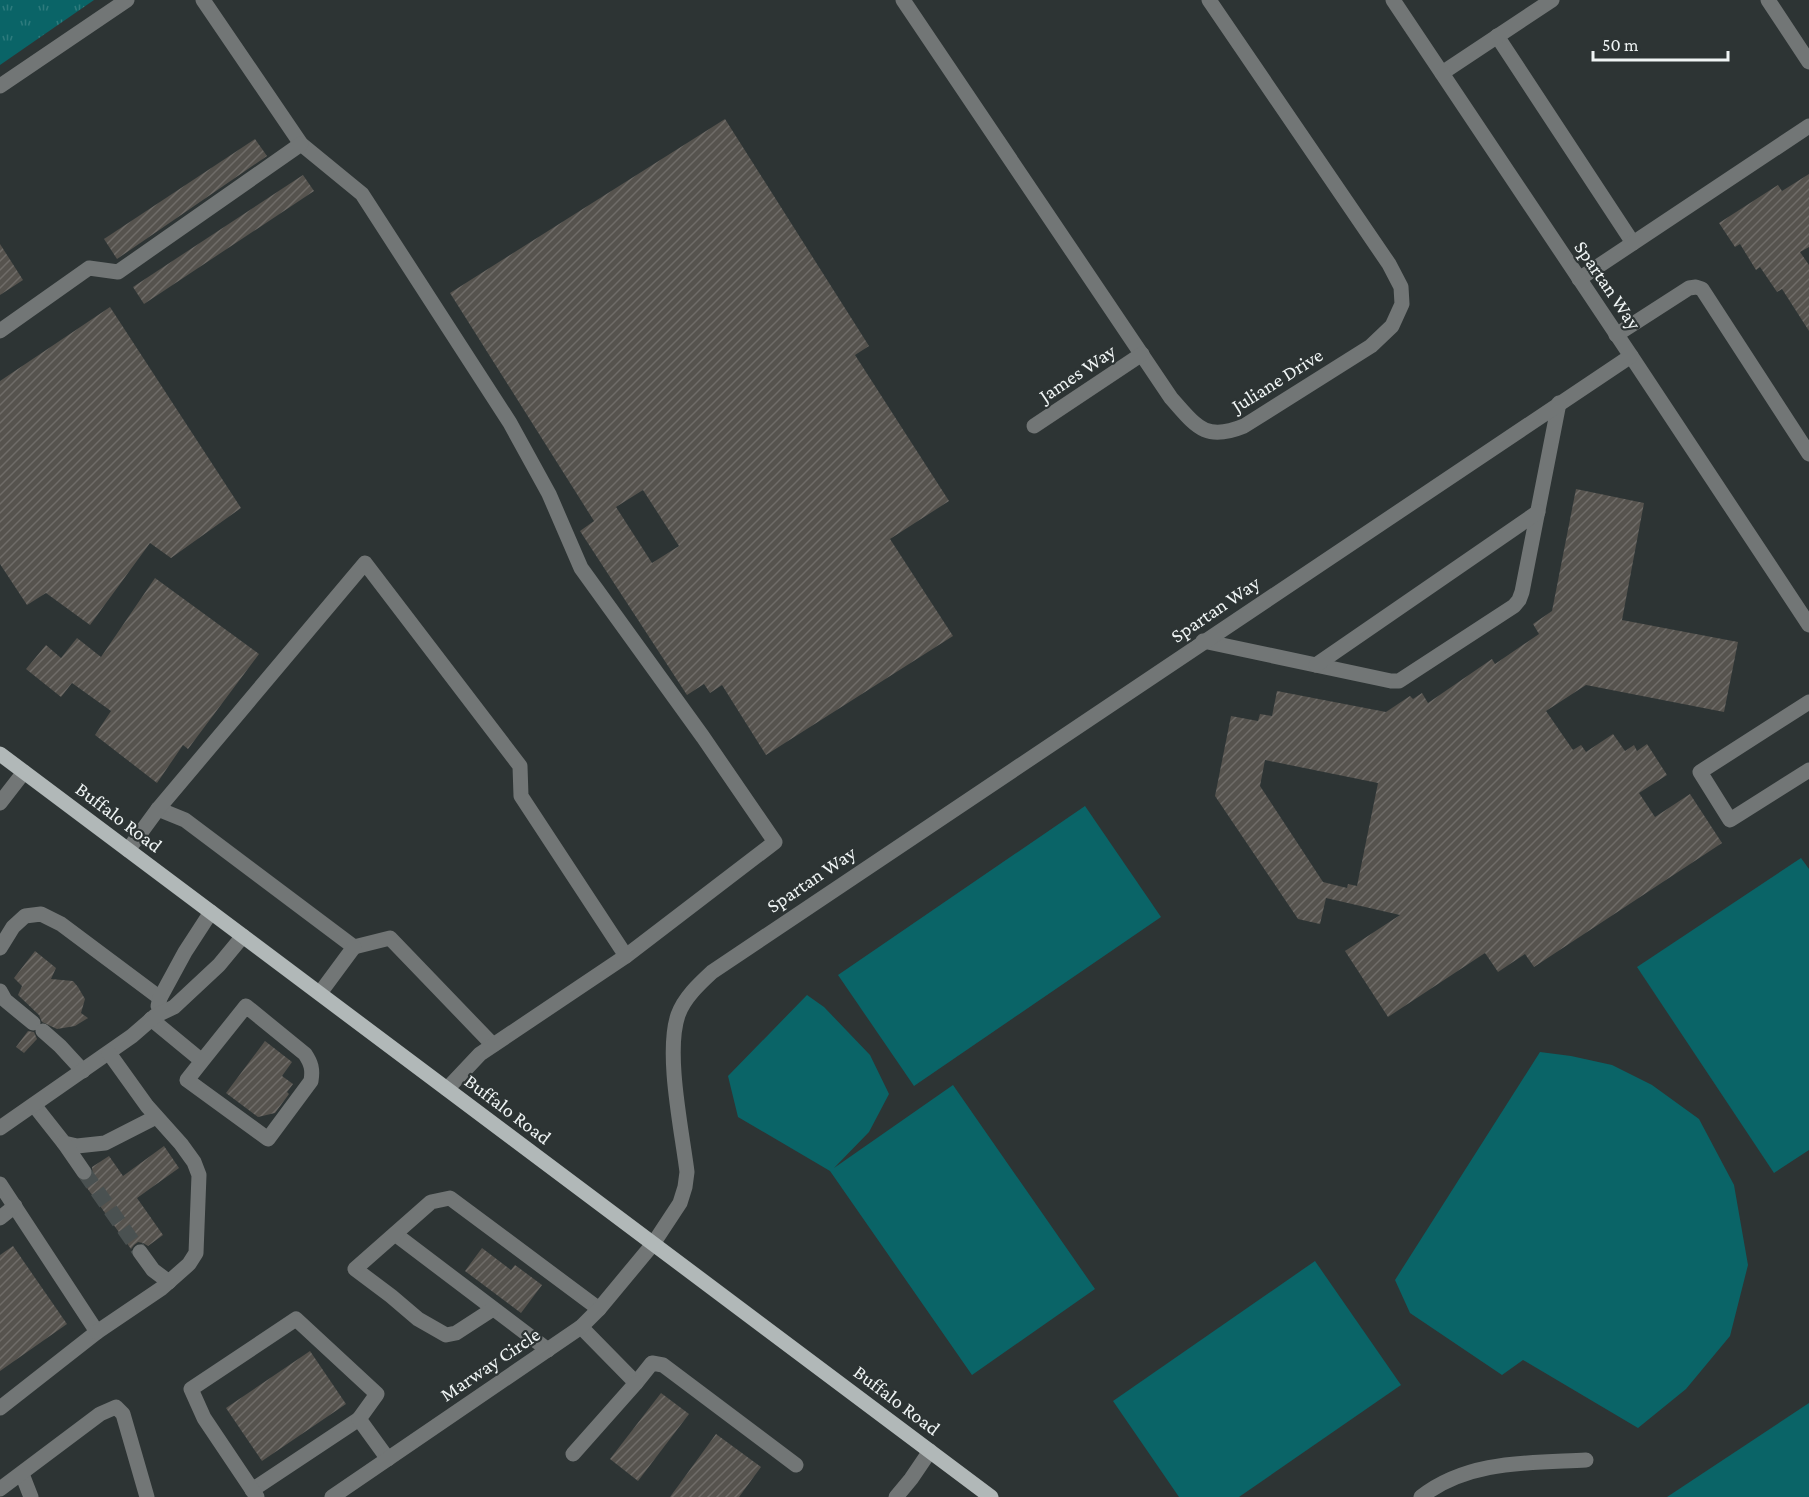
<svg xmlns="http://www.w3.org/2000/svg" width="1809" height="1497" viewBox="0 0 1809 1497" font-family="'Crimson Pro',serif">
  <defs>
    <pattern id="grass-tufts" width="24" height="20" patternUnits="userSpaceOnUse" patternTransform="scale(1.5)"><rect width="24" height="20" fill="#0a6467"/><path d="M3 7l-1-3M5 7V3M7 7l1-3M15 17l-1-3M17 17v-4M19 17l1-3" fill="none" stroke="#2e7b7d"/></pattern>
    <pattern id="building-hatch" width="6" height="6" patternUnits="userSpaceOnUse" patternTransform="scale(1.5)"><rect width="6" height="6" fill="#56534e"/><path d="M-1 1l2-2M0 6l6-6M5 7l2-2" fill="none" stroke="#6f6c68"/></pattern>
  </defs>
  <rect width="100%" height="100%" fill="#2d3434"/>
  <polygon fill="url(#grass-tufts)" points="0,0 94,0 0,65"/>
  <g fill="#0a6467">
    <polygon points="1085,806 1161,917 914,1086 838,975"/>
    <polygon points="1801,858 1809,869 1809,1150 1774,1173 1637,967"/>
    <polygon points="807,995 824,1007 870,1055 889,1094 869,1132 834,1168 953,1085 1095,1289 972,1375 830,1171 738,1117 728,1076"/>
    <polygon points="1540,1052 1571,1056 1612,1065 1652,1085 1699,1119 1734,1185 1748,1265 1730,1336 1686,1389 1638,1428 1523,1360 1502,1375 1410,1313 1395,1280"/>
    <polygon points="1315,1261 1401,1385 1239,1497 1179,1497 1113,1401"/>
    <polygon points="1809,1403 1809,1497 1667,1497"/>
  </g>
  <g fill="url(#building-hatch)" fill-rule="evenodd">
    <path d="M725 119 869 346 855 355 949 501 890 539 953 636 766 755 722 685 710 693 704 684 687 695 580 531 594 521 450 293ZM643 490 679 546 652 563 616 507Z"/>
    <polygon points="255,139 267,156 117,259 104,239"/>
    <polygon points="1809,174 1809,247 1800,252 1809,265 1809,331 1782,289 1777,292 1760,267 1756,270 1740,244 1735,247 1719,223 1778,185 1782,191"/>
    <polygon points="303,175 314,191 144,304 133,287"/>
    <polygon points="0,244 23,280 0,295"/>
    <polygon points="110,307 241,508 171,558 150,543 90,625 46,593 27,605 0,564 0,381"/>
    <path d="M1576 489 1644 503 1622 620 1738 642 1724 712 1586 685 1546 711 1573 750 1581 745 1586 752 1613 734 1625 751 1634 745 1637 751 1647 744 1667 775 1639 793 1655 817 1690 794 1722 843 1534 967 1525 954 1498 972 1485 953 1388 1017 1345 951 1400 915 1326 898 1320 924 1298 919 1215 796 1231 716 1258 721 1260 714 1272 716 1277 691 1386 712 1410 696 1413 699 1422 693 1428 703 1492 659 1495 664 1539 634 1533 624 1552 611ZM1265 760 1378 783 1357 886 1348 884 1347 888 1323 882 1260 786Z"/>
    <polygon points="155,578 259,654 188,749 183,745 157,783 95,735 111,711 72,683 61,697 26,669 46,645 61,658 77,638 101,657"/>
    <polygon points="35,951 56,968 51,979 73,981 78,987 85,999 81,1013 88,1018 75,1026 57,1029 42,1022 39,1015 18,995 22,986 14,978"/>
    <polygon points="28,1031 34,1032 37,1039 24,1053 16,1047"/>
    <polygon points="265,1041 292,1062 282,1076 293,1084 287,1092 289,1094 275,1113 258,1117 226,1093"/>
    <polygon points="164,1146 179,1168 137,1198 163,1235 148,1246 143,1243 138,1242 134,1245 131,1249 82,1181 90,1180 93,1176 92,1167 109,1156 123,1176"/>
    <polygon points="13,1246 67,1324 0,1371 0,1255"/>
    <polygon points="482,1248 511,1270 515,1265 542,1285 521,1313 465,1271"/>
    <polygon points="310,1351 346,1404 262,1461 226,1408"/>
    <polygon points="661,1393 689,1414 638,1481 610,1459"/>
    <polygon points="716,1434 761,1467 739,1497 670,1497"/>
  </g>
  <g fill="none" stroke-linecap="round" stroke-linejoin="round">
    <polyline stroke="#4a5151" stroke-width="15" stroke-dasharray="15 8" stroke-linecap="butt" points="84,1172 140,1252"/>
    <g stroke="#727676" stroke-width="15">
      <polyline points="203,0 301,144 362,194 510,423 549,494 581,568 703,737 775,842 626,956"/>
      <path d="M903 0 1171 398C1196 426 1205 442 1244 426L1371 346 1392 326 1402 304 1401 287 1389 264 1209 0"/>
      <polyline points="1768,0 1809,62"/>
      <polyline points="1497,36 1633,243"/>
      <polyline points="1442,73 1552,0"/>
      <polyline points="0,86 127,0"/>
      <polyline points="1579,279 1809,126"/>
      <polyline points="0,331 89,268 118,272 301,144"/>
      <polyline points="1616,335 1689,288 1696,287 1702,289 1809,454"/>
      <polyline points="1631,356 1809,625"/>
      <polyline points="1034,426 1142,354"/>
      <polyline points="1203,641 1391,681 1399,681 1514,606 1519,600 1522,592 1559,403"/>
      <polyline points="1316,665 1538,512"/>
      <polyline points="1809,702 1700,772 1730,820 1809,770"/>
      <polyline points="0,803 24,772"/>
      <polyline points="158,809 185,820 354,947 390,938 493,1045"/>
      <polyline points="128,850 158,809 365,563 520,766 521,796 626,956 480,1054 447,1089"/>
      <polyline points="0,948 13,927 25,916 41,914 61,924 160,998"/>
      <polyline points="0,991 5,1000 33,1023"/>
      <polyline points="320,993 354,947"/>
      <polyline points="158,1006 160,998 185,952 211,912"/>
      <path d="M151 1019 202 1061 187 1080 268 1139 311 1081C313 1069 311 1063 305 1054L246 1006 202 1061"/>
      <polyline points="43,1031 60,1046 83,1071"/>
      <polyline points="34,1105 64,1143 77,1146 105,1143 156,1117"/>
      <polyline points="0,1128 132,1036 155,1016 174,1007 219,965 243,936"/>
      <polyline points="64,1143 84,1172"/>
      <polyline points="0,1184 97,1332 0,1408"/>
      <polyline points="0,1218 15,1206"/>
      <polyline points="395,1234 548,1350"/>
      <polyline points="140,1252 153,1270 169,1282"/>
      <polyline points="493,1309 456,1333 446,1335 418,1319 391,1296 355,1269 431,1202 450,1198 599,1309"/>
      <polyline points="581,1327 636,1383 652,1363 663,1365 796,1465"/>
      <polyline points="97,1332 162,1288 189,1264 196,1253 199,1175 194,1162 181,1144 147,1106 109,1053"/>
      <polyline points="573,1454 636,1383"/>
      <polyline points="22,1474 31,1497"/>
      <polyline points="0,1489 100,1414 116,1407 123,1414 147,1497"/>
      <polyline points="252,1490 359,1419"/>
      <polyline points="257,1497 204,1418 191,1389 296,1319 377,1394 359,1419 388,1459"/>
      <path d="M332 1497 581 1327 599 1309 653 1244 680 1203 685 1187 687 1172C682 1131 665 1053 678 1015 684 998 699 984 712 972L1631 356 1393 0"/>
      <polyline points="896,1497 911,1479 930,1451"/>
      <path d="M1421 1497C1468 1460 1529 1463 1586 1460"/>
    </g>
    <polyline stroke="#b1b8b8" stroke-width="15" points="0,754 991,1497"/>
  </g>
  <g text-anchor="middle" dominant-baseline="central" stroke-width="4.5" stroke-linejoin="round" paint-order="stroke">
    <g font-size="20" fill="#eff4f4" stroke="#2d3434">
      <text transform="translate(1608 285) rotate(56)">Spartan Way</text>
      <text transform="translate(1077 373) rotate(-34)">James Way</text>
      <text transform="translate(1277 380) rotate(-32)">Juliane Drive</text>
      <text transform="translate(1215 609) rotate(-34)">Spartan Way</text>
      <text transform="translate(119 817) rotate(37)">Buffalo Road</text>
      <text transform="translate(811 879) rotate(-34)">Spartan Way</text>
      <text transform="translate(508 1109) rotate(37)">Buffalo Road</text>
      <text transform="translate(490 1364) rotate(-34)">Marway Circle</text>
      <text transform="translate(897 1400) rotate(37)">Buffalo Road</text>
    </g>
  </g>
  <path d="M1593 51v9h135v-9" fill="none" stroke="#eff4f4" stroke-width="3"/>
  <text x="1602" y="51" font-size="18" fill="#eff4f4" stroke="#2d3434" stroke-width="4.5" paint-order="stroke">50 m</text>
</svg>
